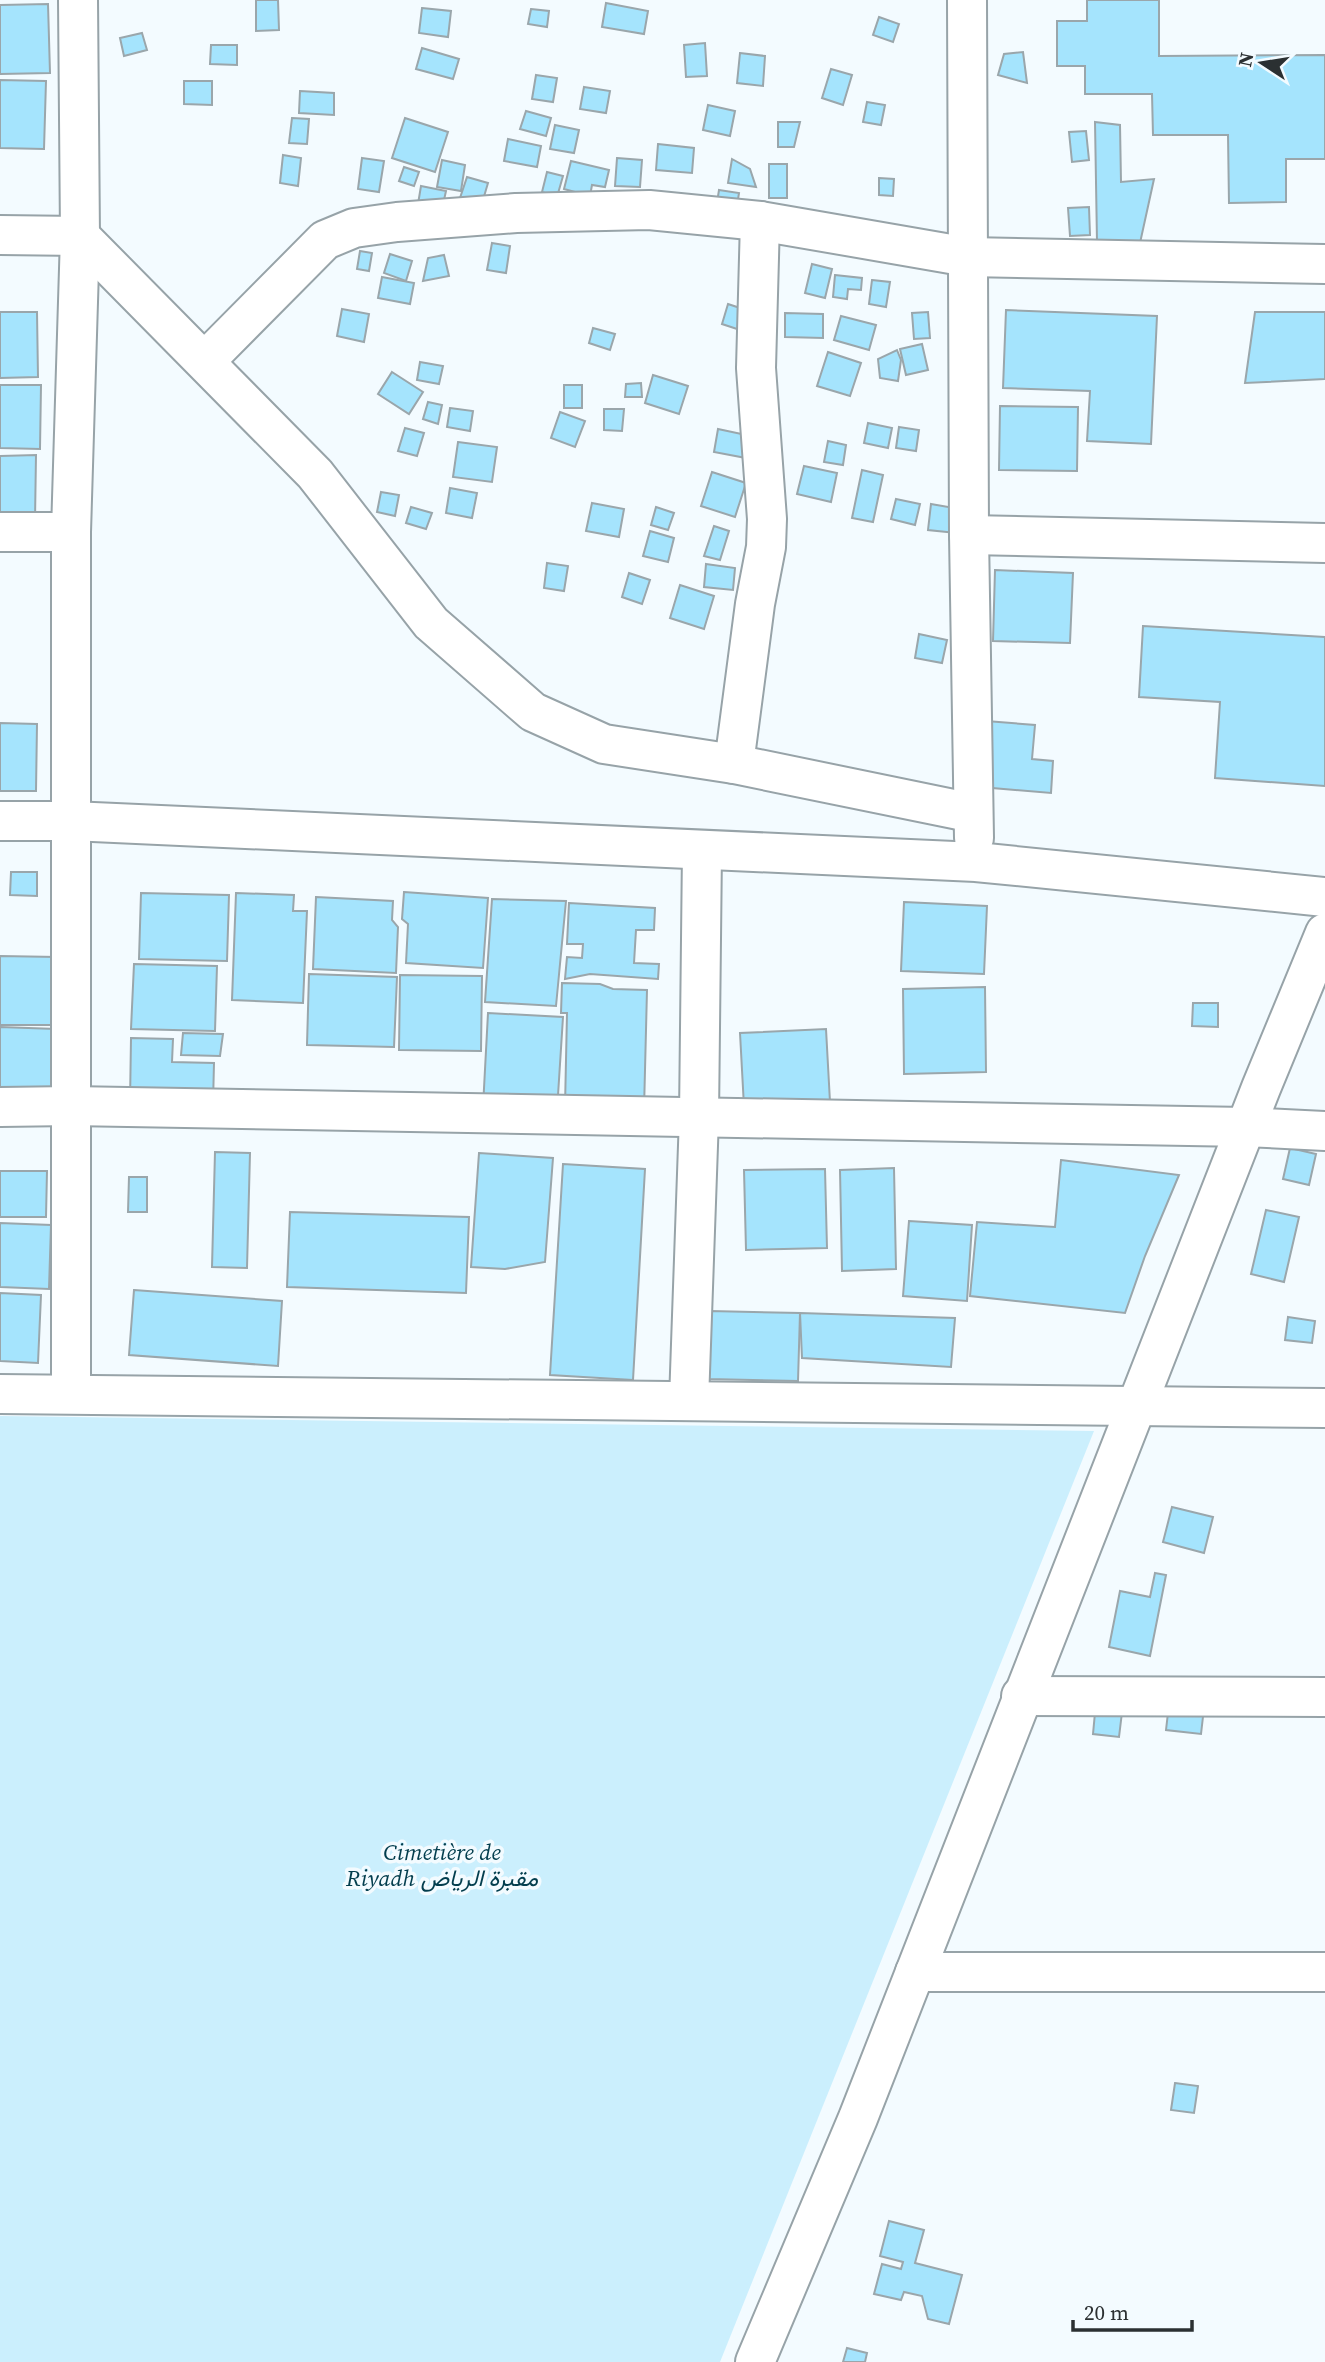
<svg xmlns="http://www.w3.org/2000/svg" width="1325" height="2362" viewBox="0 0 1325 2362" font-family="'Source Serif 4',Vazirmatn,serif">
  <rect width="100%" height="100%" fill="#f3fbff"/>
  <polygon fill="#cbeffd" points="0,1416 1094,1431 720,2362 0,2362"/>
  <g fill="#a5e4fd" stroke="#9aa6ab" stroke-width="2">
    <polygon points="256,0 278,0 279,30 256,31"/>
    <polygon points="1087,0 1159,0 1159,56 1325,55 1325,159 1286,159 1286,202 1229,203 1228,135 1153,135 1152,94 1085,94 1085,66 1057,66 1057,21 1087,21"/>
    <polygon points="606,3 648,11 644,34 602,27"/>
    <polygon points="48,4 50,73 0,74 0,5"/>
    <polygon points="422,8 451,11 448,37 419,33"/>
    <polygon points="531,9 549,11 547,27 528,24"/>
    <polygon points="879,17 899,24 893,42 873,35"/>
    <polygon points="142,33 147,50 124,56 120,38"/>
    <polygon points="705,43 707,76 686,77 684,45"/>
    <polygon points="211,45 237,45 237,65 210,64"/>
    <polygon points="422,48 459,59 453,79 416,69"/>
    <polygon points="1023,52 1027,83 998,75 1004,54"/>
    <polygon points="740,53 765,56 763,86 737,83"/>
    <polygon points="831,69 852,75 843,105 822,98"/>
    <polygon points="536,75 557,78 553,102 532,99"/>
    <polygon points="0,80 46,81 44,149 0,148"/>
    <polygon points="184,81 212,81 212,105 184,104"/>
    <polygon points="584,87 610,91 606,113 580,109"/>
    <polygon points="300,91 334,93 334,115 299,113"/>
    <polygon points="867,102 885,105 881,125 863,122"/>
    <polygon points="708,105 735,111 730,136 703,130"/>
    <polygon points="526,111 551,118 546,136 520,129"/>
    <polygon points="292,118 309,119 307,144 289,143"/>
    <polygon points="405,118 448,132 435,172 392,158"/>
    <polygon points="778,122 800,122 794,147 778,147"/>
    <polygon points="1095,122 1120,125 1121,182 1154,179 1140,243 1097,242"/>
    <polygon points="555,125 579,130 574,153 550,149"/>
    <polygon points="1086,131 1089,160 1072,162 1069,132"/>
    <polygon points="508,139 541,146 537,167 504,161"/>
    <polygon points="658,144 694,148 692,173 656,170"/>
    <polygon points="283,155 301,158 298,186 280,183"/>
    <polygon points="362,158 384,161 379,192 358,189"/>
    <polygon points="617,158 642,160 640,187 615,186"/>
    <polygon points="732,159 750,169 756,187 728,183"/>
    <polygon points="442,160 465,165 461,191 437,187"/>
    <polygon points="571,161 609,170 605,187 592,185 590,196 564,189"/>
    <rect x="769" y="164" width="18" height="34"/>
    <polygon points="404,167 419,172 414,186 399,181"/>
    <polygon points="547,172 563,176 557,197 542,192"/>
    <polygon points="467,177 488,183 480,210 458,204"/>
    <polygon points="879,178 894,179 893,196 879,195"/>
    <polygon points="421,186 446,191 442,209 418,204"/>
    <polygon points="719,190 739,193 736,212 716,209"/>
    <polygon points="1089,207 1090,235 1070,236 1068,208"/>
    <polygon points="492,243 510,246 506,273 487,270"/>
    <polygon points="360,251 372,253 369,271 357,269"/>
    <polygon points="390,254 412,261 406,281 384,273"/>
    <polygon points="444,255 449,276 423,281 428,258"/>
    <polygon points="812,264 832,269 825,298 805,293"/>
    <polygon points="835,275 862,278 861,290 848,289 847,299 833,297"/>
    <polygon points="382,277 414,283 410,304 378,298"/>
    <polygon points="872,280 890,282 886,307 869,304"/>
    <polygon points="728,304 746,310 740,330 722,324"/>
    <polygon points="342,309 369,314 364,342 337,336"/>
    <polygon points="1006,310 1157,316 1151,444 1087,441 1090,391 1003,388"/>
    <polygon points="0,312 37,312 38,377 0,378"/>
    <polygon points="928,312 930,338 914,339 912,313"/>
    <polygon points="1255,312 1325,312 1325,379 1245,383"/>
    <polygon points="785,313 823,314 823,338 785,337"/>
    <polygon points="841,316 876,325 869,350 834,340"/>
    <polygon points="593,328 615,334 610,350 589,343"/>
    <polygon points="922,344 928,370 906,375 900,349"/>
    <polygon points="897,350 901,360 898,381 880,378 878,359"/>
    <polygon points="828,352 861,363 850,396 817,386"/>
    <polygon points="420,362 443,366 439,384 417,380"/>
    <polygon points="392,372 423,392 409,414 378,394"/>
    <polygon points="653,375 688,386 679,414 645,403"/>
    <polygon points="641,383 642,397 625,397 626,384"/>
    <polygon points="0,385 41,385 40,449 0,448"/>
    <rect x="564" y="385" width="18" height="23"/>
    <polygon points="428,402 442,405 438,424 423,419"/>
    <polygon points="1000,406 1078,407 1077,471 999,470"/>
    <polygon points="450,408 473,411 470,431 447,427"/>
    <polygon points="604,409 624,409 622,431 604,430"/>
    <polygon points="560,412 585,421 575,447 551,438"/>
    <polygon points="868,423 892,428 888,448 864,443"/>
    <polygon points="899,427 919,430 916,451 896,448"/>
    <polygon points="405,428 424,433 417,456 398,451"/>
    <polygon points="718,429 751,436 746,458 714,452"/>
    <polygon points="828,441 846,445 843,465 824,462"/>
    <polygon points="458,442 497,447 492,482 453,477"/>
    <polygon points="36,455 35,521 0,521 0,456"/>
    <polygon points="804,466 837,473 831,502 797,494"/>
    <polygon points="862,470 883,475 873,522 852,518"/>
    <polygon points="712,472 746,483 735,517 701,506"/>
    <polygon points="450,488 477,493 472,518 446,513"/>
    <polygon points="381,492 399,495 395,516 377,512"/>
    <polygon points="896,499 920,504 915,525 891,519"/>
    <polygon points="592,503 624,509 619,537 586,531"/>
    <polygon points="931,504 960,509 956,533 928,530"/>
    <polygon points="411,507 432,513 426,529 406,523"/>
    <polygon points="656,507 674,513 668,530 651,525"/>
    <polygon points="714,526 729,531 720,560 704,556"/>
    <polygon points="650,531 674,538 668,562 643,556"/>
    <polygon points="547,563 568,566 564,591 544,588"/>
    <polygon points="706,564 735,568 733,590 704,587"/>
    <polygon points="995,570 1073,573 1070,643 993,641"/>
    <polygon points="629,573 650,580 642,604 622,597"/>
    <polygon points="680,585 714,596 704,629 670,618"/>
    <polygon points="1143,626 1325,637 1325,786 1215,778 1220,702 1139,697"/>
    <polygon points="919,634 947,640 942,663 915,658"/>
    <polygon points="986,721 1035,725 1032,759 1053,761 1051,793 981,787"/>
    <polygon points="0,723 37,724 36,791 0,791"/>
    <polygon points="11,872 37,872 37,896 10,895"/>
    <polygon points="404,892 488,898 483,968 406,963 408,924 402,919"/>
    <polygon points="141,893 229,895 227,961 139,959"/>
    <polygon points="236,893 294,895 293,911 307,911 303,1003 232,1000"/>
    <polygon points="316,897 393,901 392,920 398,927 396,973 313,969"/>
    <polygon points="492,899 566,901 556,1006 485,1002"/>
    <polygon points="904,902 987,906 984,974 901,971"/>
    <polygon points="569,903 655,908 654,930 636,930 634,963 659,964 658,979 590,974 565,979 567,957 582,958 583,944 567,944"/>
    <polygon points="0,956 57,957 56,1025 0,1025"/>
    <polygon points="134,964 217,966 215,1031 131,1029"/>
    <polygon points="309,974 397,977 394,1047 307,1045"/>
    <polygon points="400,975 482,976 481,1051 399,1050"/>
    <polygon points="562,983 600,984 613,989 647,990 644,1110 565,1107 567,1013 561,1013"/>
    <polygon points="985,987 986,1072 904,1074 903,989"/>
    <polygon points="1193,1003 1218,1003 1218,1027 1192,1026"/>
    <polygon points="488,1013 563,1017 557,1111 483,1107"/>
    <polygon points="0,1027 56,1029 54,1099 0,1098"/>
    <polygon points="826,1029 830,1102 744,1107 740,1033"/>
    <polygon points="183,1033 223,1034 220,1056 181,1055"/>
    <polygon points="131,1038 173,1039 172,1062 214,1063 213,1104 130,1102"/>
    <polygon points="1290,1148 1316,1154 1309,1185 1283,1179"/>
    <polygon points="215,1152 250,1153 247,1268 212,1267"/>
    <polygon points="479,1153 553,1158 545,1262 505,1269 471,1267"/>
    <polygon points="1061,1160 1179,1175 1145,1256 1125,1313 970,1296 977,1222 1055,1227"/>
    <polygon points="563,1164 645,1169 633,1380 550,1375"/>
    <polygon points="894,1168 896,1269 842,1271 840,1170"/>
    <polygon points="825,1169 827,1248 746,1250 744,1170"/>
    <polygon points="0,1171 47,1171 46,1217 0,1217"/>
    <polygon points="129,1177 147,1177 147,1212 128,1212"/>
    <polygon points="1266,1210 1299,1217 1284,1282 1251,1274"/>
    <polygon points="290,1212 469,1217 466,1293 287,1287"/>
    <polygon points="909,1221 972,1225 967,1301 903,1296"/>
    <polygon points="0,1223 51,1225 49,1289 0,1287"/>
    <polygon points="134,1290 282,1301 278,1366 129,1355"/>
    <polygon points="0,1293 41,1295 38,1363 0,1361"/>
    <polygon points="710,1311 800,1313 798,1381 708,1379"/>
    <polygon points="800,1313 955,1318 951,1367 802,1358"/>
    <polygon points="1288,1317 1315,1321 1312,1343 1285,1340"/>
    <polygon points="1172,1507 1213,1517 1204,1553 1163,1542"/>
    <polygon points="1155,1573 1166,1575 1150,1656 1109,1647 1120,1591 1150,1597"/>
    <polygon points="1096,1702 1123,1704 1119,1737 1093,1734"/>
    <polygon points="1169,1704 1204,1708 1201,1734 1166,1730"/>
    <polygon points="1175,2083 1198,2086 1194,2113 1171,2110"/>
    <polygon points="889,2221 924,2230 915,2263 962,2275 949,2324 928,2319 922,2296 904,2292 901,2300 874,2294 882,2264 901,2269 903,2262 880,2256"/>
    <polygon points="847,2348 867,2353 865,2362 843,2362"/>
  </g>
  <g fill="none" stroke-linecap="round" stroke-linejoin="round">
    <g stroke="#97a3a8" stroke-width="42">
      <g id="street">
        <polyline points="967,0 969,535 974,838"/>
        <polyline points="0,235 80,236 315,474 431,623 533,712 604,744 734,764 973,813"/>
        <polyline points="205,361 325,240 354,228 397,222 516,213 649,210 760,221 968,257 1325,264"/>
        <polyline points="0,532 71,532"/>
        <polyline points="969,535 1325,543"/>
        <polyline points="734,764 755,604 766,547 767,519 756,368 760,221"/>
        <polyline points="0,821 71,821 976,862 1325,897"/>
        <polyline points="0,1107 71,1106 1246,1127 1325,1131"/>
        <polyline points="0,1394 1325,1408"/>
        <polyline points="71,1394 71,532 80,236 78,0"/>
        <polyline points="689,1401 699,1117 702,850"/>
        <polyline points="1021,1696 1325,1697"/>
        <polyline points="915,1972 1325,1972"/>
      </g>
    </g>
    <g stroke="#97a3a8" stroke-width="42">
      <polyline id="secondary" points="755,2362 858,2118 1261,1088 1325,933"/>
    </g>
    <use href="#street" stroke="#fff" stroke-width="38"/>
    <use href="#secondary" stroke="#fff" stroke-width="38"/>
  </g>
  <g text-anchor="middle" dominant-baseline="central" stroke-width="7" stroke-linejoin="round" paint-order="stroke">
    <g font-size="23" font-style="italic" fill="#033e4e" stroke="#f3fbff">
      <text x="442" y="1852">Cimetière de<tspan x="442" dy="26">Riyadh مقبرة الرياض</tspan></text>
    </g>
  </g>
  <g transform="translate(1262 63) rotate(282)" stroke="#f3fbff" stroke-width="5" paint-order="stroke">
  <path d="M0-5L12 26L0 18L-12 26Z" fill="#2b3032"/>
  <text y="-10" font-size="19" font-weight="bold" text-anchor="middle" fill="#2b3032">N</text>
  </g>
  <path d="M1073 2320v10h119v-10" fill="none" stroke="#2b3032" stroke-width="3.5"/>
  <text x="1084" y="2320" font-size="21" fill="#2b3032" stroke="#f3fbff" stroke-width="5" paint-order="stroke">20 m</text>
</svg>
